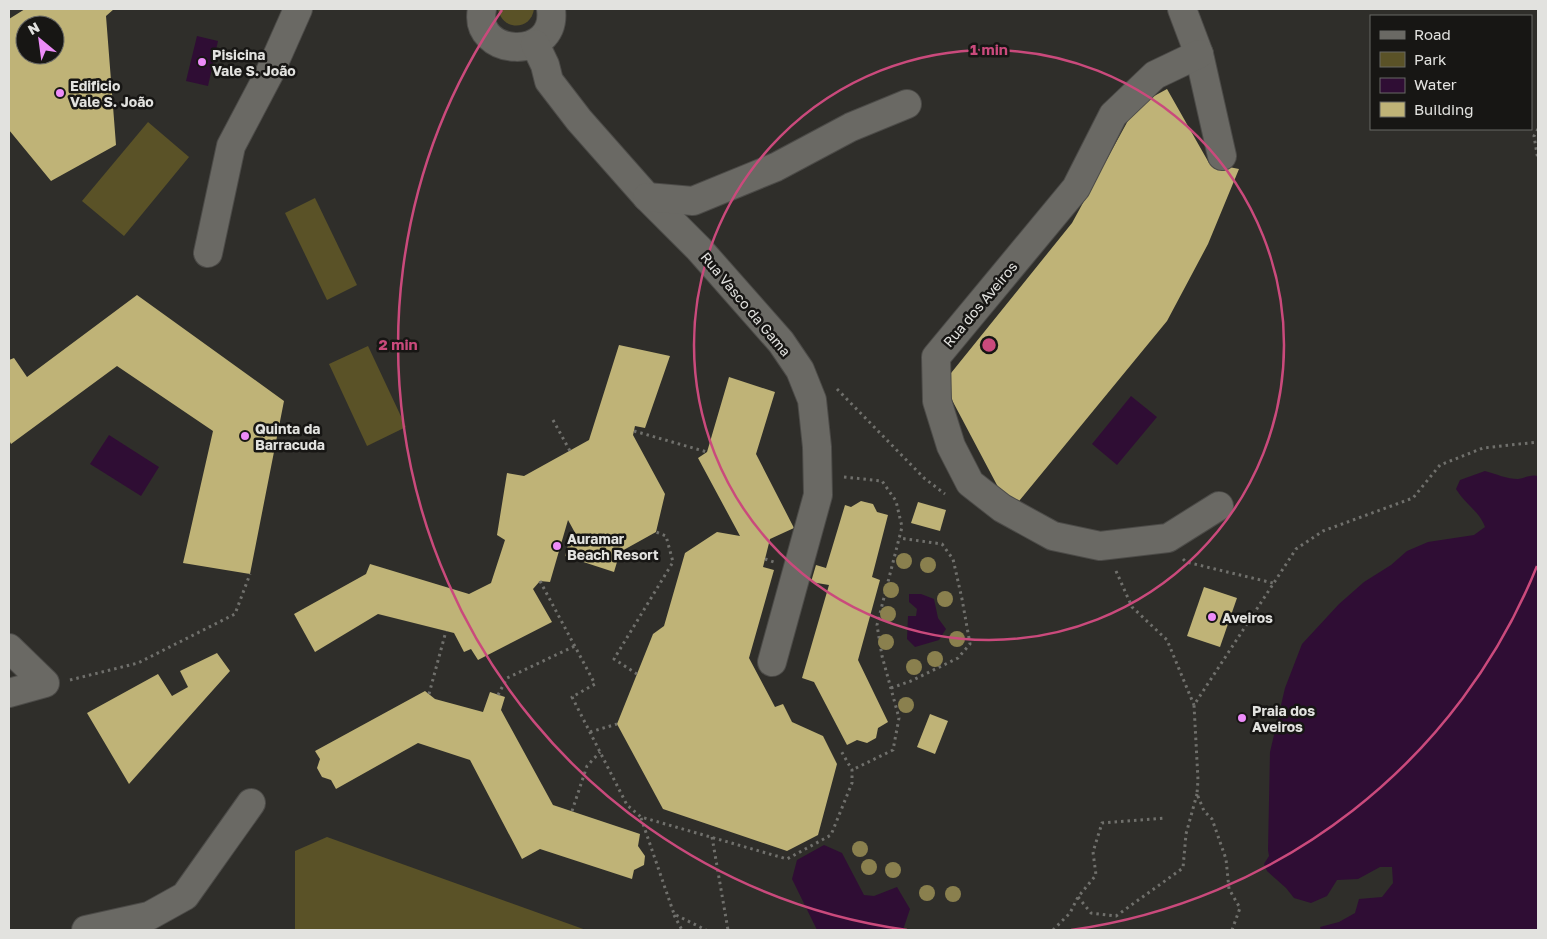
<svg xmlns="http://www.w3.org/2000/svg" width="1547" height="939" viewBox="0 0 1547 939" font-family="'Golos Text',sans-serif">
  <rect width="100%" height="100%" fill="#2f2e2a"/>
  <g fill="#5a5227">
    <path d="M498 9H534C531 31 502 31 498 9Z"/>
    <polygon points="148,122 189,157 124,236 82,201"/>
    <polygon points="315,198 357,285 327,300 285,213"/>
    <polygon points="368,346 406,427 367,446 329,364"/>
    <polygon points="327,837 586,930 295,930 295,851"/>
  </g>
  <g fill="#2f0d34">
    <polygon points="197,36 218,41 208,86 186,81"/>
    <polygon points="1131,396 1157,417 1117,465 1092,444"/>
    <polygon points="109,435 159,467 141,496 90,464"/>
    <path d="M1485 471C1496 474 1507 479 1518 479 1525 478 1531 474 1538 476V930H1321L1320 927 1339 922 1355 913 1359 899 1382 897 1393 883 1392 867H1380L1358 879 1337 880 1327 896 1311 903 1294 898 1286 888 1267 871 1264 864 1269 856 1268 850 1270 752 1285 688 1302 644 1339 604 1364 582 1391 565 1407 551 1428 542 1474 535 1485 527C1480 512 1465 504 1456 489L1460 480Z"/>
    <polygon points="909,594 921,594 934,599 938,618 946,629 939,640 915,647 907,639 908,616 916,616 917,609 909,602"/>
    <polygon points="824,845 842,853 864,895 874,896 897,887 910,909 903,930 817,930 792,879 797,860"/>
  </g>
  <g fill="#bfb377" fill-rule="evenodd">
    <path d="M25 9H114L106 16 116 145 51 181 9 130V19ZM25 25H55V55H25Z"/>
    <polygon points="1167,89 1209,163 1239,169 1208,244 1167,321 1015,506 998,487 943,383 1072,223 1136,106"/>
    <polygon points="137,295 284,401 250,574 183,563 213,431 117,366 11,444 9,440 9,360 14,358 27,377"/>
    <polygon points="619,345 670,356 645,428 635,426 633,435 665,494 656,532 620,552 614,572 565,556 571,534 579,540 568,520 550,582 540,581 533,589 552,622 478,660 471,649 464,652 454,633 378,614 315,652 294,614 366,574 370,564 469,594 491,583 505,540 497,535 507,473 524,476 589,440"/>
    <polygon points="729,377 775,392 756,454 794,528 770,539 763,567 774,570 749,658 775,707 783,704 792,722 823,736 837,764 818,835 787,851 663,809 617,724 653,634 664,626 685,553 717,532 740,536 698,458 707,452"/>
    <polygon points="861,501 873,504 877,512 888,515 872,577 880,580 858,660 888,722 878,728 876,738 867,743 857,740 847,745 814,682 802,678 829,585 811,582 816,565 826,568 845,505 851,507"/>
    <polygon points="918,502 946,510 940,531 911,523"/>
    <polygon points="1204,587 1237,598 1220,647 1187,636"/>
    <polygon points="217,653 230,671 129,784 87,713 158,674 172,696 188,687 180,671"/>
    <polygon points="425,691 435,699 483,712 490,692 505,697 501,710 553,805 640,834 638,846 645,856 644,865 634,870 632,879 540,849 522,859 470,760 418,743 336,789 331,780 322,777 317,768 320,759 315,751"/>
    <polygon points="930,714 948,721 935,754 917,747"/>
  </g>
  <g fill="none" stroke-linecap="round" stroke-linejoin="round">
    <g stroke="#4c4b48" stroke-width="30">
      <g id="minor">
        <path d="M482 9C472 57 558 62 551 9"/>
        <polyline points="1182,9 1199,54 1222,156"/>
        <polyline points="535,44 545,65 549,81 579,120 647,197 699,249 781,342 800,370 812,400 817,447 818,495 772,662"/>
        <polyline points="1199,54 1155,75 1113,115 1076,188 936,357 937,401 951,446 970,483 1002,508 1053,536 1100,546 1168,538 1219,506"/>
        <polyline points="647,197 693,201 776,167 851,127 907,104"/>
        <polyline points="208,253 231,146 270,72 298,9"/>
        <polyline points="9,648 45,683 9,693"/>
        <polyline points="86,930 149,916 185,896 251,803"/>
      </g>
    </g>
    <g stroke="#70706c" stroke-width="3" stroke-dasharray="2.5 4" stroke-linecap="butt">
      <polyline points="1538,129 1534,136 1538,160"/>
      <polyline points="837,389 924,478 945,494"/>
      <polyline points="553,420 570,451"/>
      <polyline points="634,431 707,452"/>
      <polyline points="844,477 882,481 896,501 902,527 877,625 882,656 899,718 893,750 852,770"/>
      <polyline points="765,559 774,562"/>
      <polyline points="1183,559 1186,562 1273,583"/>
      <polyline points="1116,571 1132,607 1167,640 1194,705"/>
      <polyline points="540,581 595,684 572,697 627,805 641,817 787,859 831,835 852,783 852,770 840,749"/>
      <polyline points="637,674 614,659 673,562 666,536 656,532"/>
      <polyline points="70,680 138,663 235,614 250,574"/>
      <polyline points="891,688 911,681 958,658 970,644 962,599 953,559 942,544 899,538"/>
      <polyline points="429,694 446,631"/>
      <polyline points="498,695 507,678 575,646"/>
      <polyline points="590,732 617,724"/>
      <polyline points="572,811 587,766 600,752"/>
      <polyline points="641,818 674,914 706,930"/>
      <polyline points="712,837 728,930"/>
      <polyline points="1078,897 1091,913 1116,916 1183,868 1186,834 1197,794"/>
      <polyline points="674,915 682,930"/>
      <polyline points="1053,930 1070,913 1078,897 1096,875 1093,852 1102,823 1166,818"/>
      <polyline points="1232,930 1240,908 1229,889 1226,859 1212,819 1204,811 1197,794 1198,780 1194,705 1296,549 1323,531 1413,498 1440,465 1483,448 1538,442"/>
    </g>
    <use href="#minor" stroke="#6a6964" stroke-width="28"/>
  </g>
  <g fill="#8a804e">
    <circle cx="904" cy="561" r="8"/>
    <circle cx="928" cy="565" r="8"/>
    <circle cx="891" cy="590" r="8"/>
    <circle cx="945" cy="599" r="8"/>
    <circle cx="888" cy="614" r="8"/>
    <circle cx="957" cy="639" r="8"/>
    <circle cx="886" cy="642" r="8"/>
    <circle cx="935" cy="659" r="8"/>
    <circle cx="914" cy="667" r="8"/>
    <circle cx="906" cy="705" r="8"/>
    <circle cx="860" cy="849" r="8"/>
    <circle cx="869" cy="867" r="8"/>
    <circle cx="893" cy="870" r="8"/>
    <circle cx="927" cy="893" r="8"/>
    <circle cx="953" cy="894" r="8"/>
  </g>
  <g fill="none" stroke="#ca4a7c" stroke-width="2.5">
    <circle cx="989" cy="345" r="295"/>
    <path d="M1537 566A591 591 0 0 1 1071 930M907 930A591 591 0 0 1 502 10"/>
  </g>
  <g fill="#ed8cf9" stroke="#171614" stroke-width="2">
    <circle cx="202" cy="62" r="5"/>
    <circle cx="60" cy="93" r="5"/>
    <circle cx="245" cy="436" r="5"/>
    <circle cx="557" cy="546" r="5"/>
    <circle cx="1212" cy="617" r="5"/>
    <circle cx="1242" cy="718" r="5"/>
  </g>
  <g text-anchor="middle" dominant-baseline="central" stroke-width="5" stroke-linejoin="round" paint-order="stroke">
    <g font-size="14" font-weight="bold" fill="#e2e2df" stroke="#171614" text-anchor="start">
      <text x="212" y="54">Pisicina<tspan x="212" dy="16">Vale S. João</tspan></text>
      <text x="70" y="85">Edificio<tspan x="70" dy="16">Vale S. João</tspan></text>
      <text x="255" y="428">Quinta da<tspan x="255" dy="16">Barracuda</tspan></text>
      <text x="567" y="538">Auramar<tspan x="567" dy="16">Beach Resort</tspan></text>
      <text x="1222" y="617">Aveiros</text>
      <text x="1252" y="710">Praia dos<tspan x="1252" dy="16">Aveiros</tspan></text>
    </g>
    <g font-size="14" fill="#e2e2df" stroke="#171614">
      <text transform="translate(746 304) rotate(50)">Rua Vasco da Gama</text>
      <text transform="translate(980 304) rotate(-50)">Rua dos Aveiros</text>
    </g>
  </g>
  <circle cx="989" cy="345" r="8" fill="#ca4a7c" stroke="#171614" stroke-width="2.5"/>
  <g font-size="15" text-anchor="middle" font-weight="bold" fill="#ca4a7c" stroke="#171614" stroke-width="5" stroke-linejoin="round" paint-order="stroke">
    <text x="989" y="55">1 min</text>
    <text x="398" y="350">2 min</text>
  </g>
  <rect width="1547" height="939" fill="none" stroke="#e2e2df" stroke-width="20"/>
  <rect x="1370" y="15" width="162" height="115" fill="#171614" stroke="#686865"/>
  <rect x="1380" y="31" width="25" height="8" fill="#6a6964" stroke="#686865"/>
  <text x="1414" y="40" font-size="15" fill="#e2e2df">Road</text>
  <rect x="1380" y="52" width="25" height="15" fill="#5a5227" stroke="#686865"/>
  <text x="1414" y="65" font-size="15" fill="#e2e2df">Park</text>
  <rect x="1380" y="78" width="25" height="15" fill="#2f0d34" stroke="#686865"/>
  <text x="1414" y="90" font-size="15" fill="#e2e2df">Water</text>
  <rect x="1380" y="102" width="25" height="15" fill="#bfb377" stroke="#686865"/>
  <text x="1414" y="115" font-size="15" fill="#e2e2df">Building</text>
  <g transform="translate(40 40) rotate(331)"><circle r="24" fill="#171614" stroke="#686865"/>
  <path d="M0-4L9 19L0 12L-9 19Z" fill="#ed8cf9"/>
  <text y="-8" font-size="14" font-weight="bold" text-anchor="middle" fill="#e2e2df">N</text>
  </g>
</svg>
